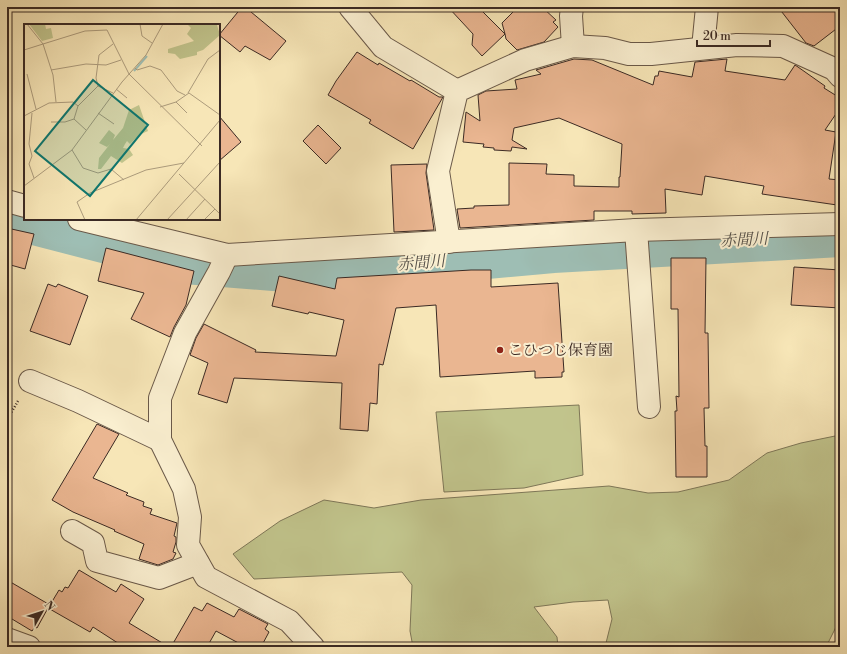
<svg xmlns="http://www.w3.org/2000/svg" width="847" height="654" viewBox="0 0 847 654" font-family="'Libre Bodoni','Noto Serif JP',serif">
  <rect width="100%" height="100%" fill="#f7e6b7"/>
  <filter id="stains"><feTurbulence type="fractalNoise" baseFrequency=".005" numOctaves="4"/><feColorMatrix values="0 0 0 0 .2 0 0 0 0 .09 0 0 0 0 .02 0 0 0 .5 -.17"/></filter>
  <radialGradient id="worn" r=".72"><stop offset=".6" stop-color="#630" stop-opacity="0"/><stop offset="1" stop-color="#630" stop-opacity=".3"/></radialGradient>
  <g fill="#c1c48c" stroke="#7e7758">
    <polygon points="579,405 583,475 524,488 444,492 436,412"/>
    <polygon points="840,435 840,619 826,647 649,647 606,643 612,619 608,600 573,602 534,607 557,637 558,647 413,647 410,631 412,585 402,572 254,579 233,554 280,521 324,500 374,508 421,500 609,486 648,493 678,492 729,480 767,453 801,443"/>
  </g>
  <g fill="none" stroke-linecap="round" stroke-linejoin="round">
    <polyline stroke="#9ebeb4" stroke-width="44" points="7,216 185,262 274,269 322,272 553,251 840,235"/>
  </g>
  <g fill="#eab691" stroke="#3b2a24">
    <polygon points="242,7 245,7 286,41 270,60 245,46 240,52 219,35"/>
    <polygon points="448,7 478,7 505,34 502,23 518,7 542,7 556,20 553,22 558,27 544,42 517,50 506,39 505,34 482,56 472,45 473,34"/>
    <polygon points="778,7 840,7 840,26 814,46 806,43"/>
    <polygon points="357,52 378,65 379,63 410,81 411,80 439,97 443,97 413,149 369,123 371,120 328,95 336,81"/>
    <polygon points="574,59 592,60 653,85 655,76 658,76 659,71 692,77 695,62 727,59 725,71 785,80 795,65 798,67 825,86 824,88 840,98 840,108 825,130 836,132 829,179 840,180 840,186 837,205 762,194 764,186 705,176 702,195 665,189 666,213 632,214 632,211 594,211 594,220 460,228 457,209 474,208 474,206 509,205 509,163 547,164 546,174 574,175 574,186 619,187 619,177 620,177 622,144 559,118 514,128 512,140 527,149 512,147 511,151 494,150 494,148 483,147 484,144 463,142 466,112 480,121 478,95 486,91 517,89 515,80 541,74 536,70"/>
    <polygon points="219,116 241,142 219,161"/>
    <polygon points="318,125 341,148 326,164 303,141"/>
    <polygon points="427,164 426,173 434,230 394,232 391,165"/>
    <polygon points="7,228 34,234 25,269 7,264"/>
    <polygon points="106,248 194,271 186,305 174,327 170,337 131,319 144,293 98,281"/>
    <polygon points="671,258 706,258 705,333 708,333 709,408 704,408 705,446 707,446 707,477 676,477 675,411 677,411 676,396 679,397 678,309 671,309"/>
    <polygon points="794,267 840,270 840,308 791,305"/>
    <polygon points="471,270 491,270 491,287 558,283 564,372 562,372 562,377 535,378 535,371 440,377 436,305 396,308 383,365 379,364 377,404 370,403 368,431 340,429 342,383 234,378 227,403 198,394 208,363 190,355 196,338 204,324 256,350 255,352 336,356 344,320 309,312 308,314 272,306 279,276 335,289 337,278"/>
    <polygon points="48,284 56,287 58,284 88,296 70,345 30,331"/>
    <polygon points="97,424 119,434 93,478 128,493 126,495 144,502 143,506 152,509 150,514 177,523 174,536 176,537 176,542 173,552 176,553 173,559 158,565 139,559 144,544 114,531 115,530 73,512 52,500"/>
    <polygon points="79,570 116,592 121,584 144,599 129,623 169,647 124,647 93,627 90,632 48,608 37,628 35,627 32,631 7,616 7,580 50,605 59,590 62,592 65,587 68,588"/>
    <polygon points="207,603 234,617 239,609 268,624 265,629 269,632 261,647 246,647 216,631 207,647 171,647 194,607 202,611"/>
  </g>
  <g fill="none" stroke-linecap="round" stroke-linejoin="round">
    <g stroke="#6a5949" stroke-width="24">
      <g id="minor">
        <polyline points="350,7 383,47 457,91"/>
        <polyline points="572,7 571,16 573,46"/>
        <polyline points="703,48 707,7"/>
        <polyline points="7,201 25,206"/>
        <polyline points="79,219 227,255 636,230 840,224"/>
        <polyline points="636,230 649,407"/>
        <polyline points="449,242 438,171 457,91 525,60 573,46 605,48 629,54 651,54 737,45 783,46 834,69 840,76"/>
        <polyline points="227,255 219,272 185,333 160,398 160,440 184,489 190,517 188,545 206,577 289,621 313,647"/>
        <polyline points="30,381 78,401 160,440"/>
        <polyline points="72,531 93,543 97,561 159,578 198,563"/>
        <polyline points="7,639 29,647"/>
      </g>
    </g>
    <polyline stroke="#3b2a24" stroke-width="2.5" stroke-dasharray="1 2" stroke-linecap="butt" points="7,420 18,401"/>
    <use href="#minor" stroke="#faefd0" stroke-width="22"/>
  </g>
  <circle fill="#8f2418" stroke="#faefd0" stroke-width="1.5" cx="500" cy="350" r="4"/>
  <g text-anchor="middle" dominant-baseline="central" stroke-width="4" stroke-linejoin="round" paint-order="stroke">
    <g font-size="15" fill="#3b2a24" stroke="#faefd0" text-anchor="start">
      <text x="508" y="350">こひつじ保育園</text>
    </g>
    <g font-size="16" font-style="italic" fill="#544f48" stroke="#faefd0">
      <text transform="translate(744 240) rotate(-3)">赤間川</text>
      <text transform="translate(421 263) rotate(-5)">赤間川</text>
    </g>
  </g>
  <g transform="translate(24 24)">
    <rect width="196" height="196" fill="#f7e6b7"/>
    <path d="M5 0H21L22 5 27 4 29 14 18 17ZM163 0 193 1 196 11 179 26 173 28V31L156 35 151 30 144 29V25L170 17 163 10 167 4ZM115 81 124 107 115 111 106 120 103 117 101 120 99 124 105 125 109 131 98 139 87 132 77 145H74L75 134 86 120 83 123 75 119 85 106 91 111 89 116 99 104 105 86Z" fill="#c1c48c"/>
    <path fill="none" stroke="#9ebeb4" stroke-width="2" d="M110 47 123 32"/>
    <path fill="none" stroke="#ac9b7c" stroke-width="1" d="M3 0 19 20 61 7 83 6 105 50 178 122M116 0 118 12 128 19M0 26 19 20 29 51 32 78M111 44 113 46 126 42 137 46 153 67 161 71M27 46 62 40 82 41 97 36M3 50 12 85M74 62 72 54 75 31 89 20M92 65 103 74M164 69 184 35 196 26M136 83 152 78M8 89 5 120 8 132 5 140 10 154M74 89 90 100M163 89 152 78 165 69 196 91M0 92 25 79 49 78 54 82M27 98H41L50 95M62 106 50 95 54 82 74 62 89 69M48 126 59 144 74 149 87 145 100 156M155 150 196 190M0 162 48 126 98 58 122 31 139 0M61 196 53 178 66 169 122 146 160 139M112 196 196 96M143 196 196 138M162 196 181 175M180 196 191 185"/>
    <path fill="#0f766e" fill-opacity="0.15" stroke="#0f766e" stroke-width="2" d="M69 56 124 101 66 172 11 127Z"/>
    <rect width="196" height="196" fill="none" stroke="#3b2a24" stroke-width="2"/>
  </g>
  <rect width="847" height="654" fill="none" stroke="#f7e6b7" stroke-width="24"/>
  <rect x="8" y="8" width="831" height="638" fill="none" stroke="#3b2a24" stroke-width="2"/>
  <rect x="12" y="12" width="823" height="630" fill="none" stroke="#3b2a24"/>
  <g transform="translate(42 612) rotate(51)" stroke="#faefd0" stroke-width="3" paint-order="stroke">
  <path d="M0-3L7 15L0 10L-7 15Z" fill="#3b2a24"/>
  <text y="-6" font-size="11" font-weight="bold" text-anchor="middle" fill="#3b2a24">N</text>
  </g>
  <path d="M697 40v6h73v-6" fill="none" stroke="#3b2a24" stroke-width="2"/>
  <text x="703" y="40" font-size="12" fill="#3b2a24" stroke="#faefd0" stroke-width="3" paint-order="stroke">20 m</text>
  <rect width="100%" height="100%" filter="url(#stains)"/>
  <rect width="100%" height="100%" fill="url(#worn)"/>
</svg>
